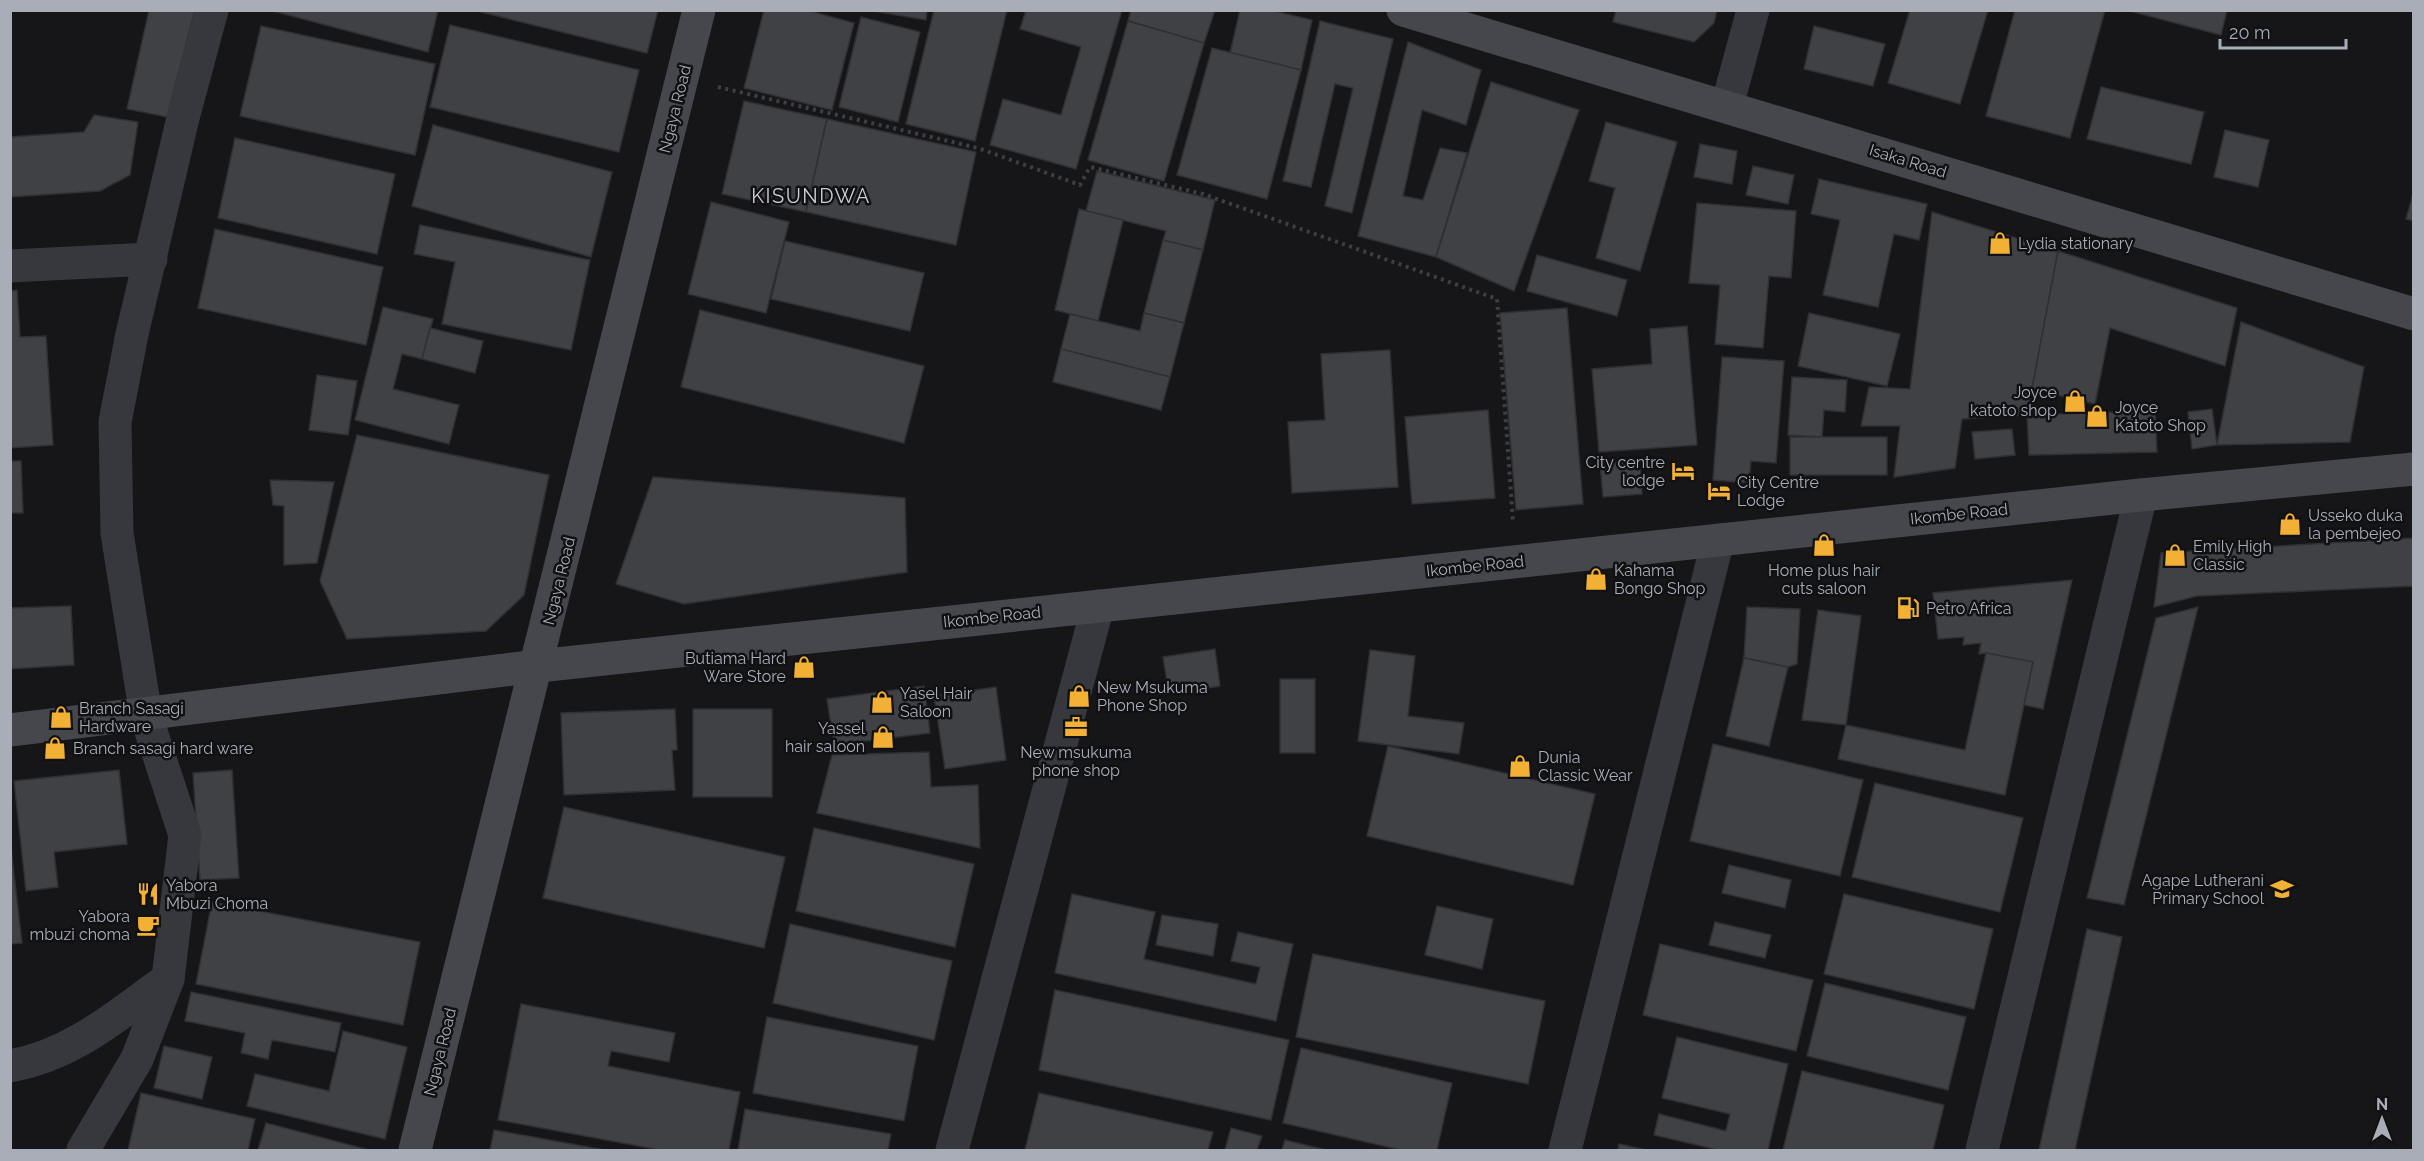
<svg xmlns="http://www.w3.org/2000/svg" width="2424" height="1161" viewBox="0 0 2424 1161" font-family="Raleway,sans-serif">
  <rect width="100%" height="100%" fill="#161618"/>
  <g fill="#404145" stroke="#303034" stroke-width="1.5">
    <polygon points="149,10 195,10 167,117 127,109"/>
    <polygon points="269,10 438,10 428,52"/>
    <polygon points="473,10 658,10 647,53"/>
    <polygon points="764,10 806,10 854,23 832,110 744,88"/>
    <polygon points="867,10 927,10 926,20"/>
    <polygon points="934,10 1007,10 975,141 906,124"/>
    <polygon points="1026,10 1122,10 1076,169 990,145 1003,99 1061,115 1081,47 1020,29"/>
    <polygon points="1131,10 1215,10 1204,43 1128,21"/>
    <polygon points="1240,10 1270,10 1312,20 1301,70 1230,53"/>
    <polygon points="1616,10 1717,10 1714,23 1694,42 1613,22"/>
    <polygon points="1910,10 1988,10 1960,104 1888,83"/>
    <polygon points="2015,10 2105,10 2070,138 1986,116"/>
    <polygon points="2126,10 2227,10 2221,35"/>
    <polygon points="861,17 920,32 898,122 839,107"/>
    <polygon points="1128,21 1204,43 1164,181 1088,160"/>
    <polygon points="1320,21 1393,39 1352,213 1325,206 1353,88 1335,84 1311,187 1283,181"/>
    <polygon points="450,25 639,70 619,152 430,107"/>
    <polygon points="261,26 435,64 415,155 240,116"/>
    <polygon points="1814,26 1885,44 1873,86 1804,69"/>
    <polygon points="1408,42 1481,70 1466,125 1422,110 1403,196 1423,200 1440,148 1467,153 1436,257 1358,236"/>
    <polygon points="1212,48 1301,70 1267,199 1177,175"/>
    <polygon points="1491,82 1579,110 1514,291 1436,257"/>
    <polygon points="2101,87 2204,112 2191,164 2087,139"/>
    <polygon points="744,101 827,119 806,212 722,194"/>
    <polygon points="94,115 138,122 130,175 100,191 10,197 10,137 84,132"/>
    <polygon points="827,119 976,152 956,245 806,212"/>
    <polygon points="1606,122 1677,142 1640,271 1596,258 1615,188 1589,181"/>
    <polygon points="433,125 612,172 591,257 412,206"/>
    <polygon points="2225,130 2269,140 2258,187 2214,177"/>
    <polygon points="235,138 395,174 377,254 218,218"/>
    <polygon points="1700,144 1737,151 1732,184 1694,177"/>
    <polygon points="1753,166 1794,175 1788,204 1746,195"/>
    <polygon points="1097,171 1215,200 1203,250 1163,240 1166,231 1086,211"/>
    <polygon points="1819,179 1927,204 1919,240 1894,234 1878,307 1823,295 1840,220 1811,214"/>
    <polygon points="2414,191 2414,221 2406,219"/>
    <polygon points="711,202 789,222 766,313 688,294"/>
    <polygon points="1697,203 1796,211 1791,278 1769,276 1763,348 1715,344 1720,285 1689,283"/>
    <polygon points="1079,209 1123,220 1098,321 1055,310"/>
    <polygon points="1932,212 2058,251 2027,415 1962,419 1955,468 1894,477 1900,426 1861,426 1869,387 1910,389"/>
    <polygon points="420,225 590,260 571,350 442,324 455,262 414,254"/>
    <polygon points="215,229 383,267 366,345 198,308"/>
    <polygon points="1163,240 1203,250 1184,323 1144,313"/>
    <polygon points="785,241 924,273 910,331 771,299"/>
    <polygon points="2058,251 2237,308 2225,366 2110,328 2095,404 2032,389"/>
    <polygon points="1537,255 1627,280 1617,316 1527,291"/>
    <polygon points="17,290 20,337 46,336 53,445 10,448 10,291"/>
    <polygon points="383,307 433,319 422,359 402,354 393,389 459,405 449,444 355,420"/>
    <polygon points="1567,308 1583,504 1516,510 1500,313"/>
    <polygon points="700,310 924,366 904,443 681,387"/>
    <polygon points="1144,313 1184,323 1170,377 1061,349 1070,314 1140,331"/>
    <polygon points="1809,313 1900,334 1887,386 1798,366"/>
    <polygon points="2241,322 2364,367 2350,442 2217,445"/>
    <polygon points="1687,326 1697,445 1599,452 1592,369 1652,364 1650,329"/>
    <polygon points="430,328 483,341 475,373 422,359"/>
    <polygon points="1061,349 1170,377 1161,410 1053,382"/>
    <polygon points="1390,350 1398,487 1292,493 1288,422 1325,420 1321,354"/>
    <polygon points="1722,357 1784,361 1776,463 1751,461 1749,483 1713,480"/>
    <polygon points="317,375 357,381 348,435 309,430"/>
    <polygon points="1792,377 1847,380 1845,412 1824,410 1822,437 1788,435"/>
    <polygon points="2212,409 2217,445 2192,449 2188,412"/>
    <polygon points="1488,410 1495,498 1412,504 1405,417"/>
    <polygon points="2155,411 2157,452 2029,455 2027,415"/>
    <polygon points="2012,429 2015,455 1975,459 1972,432"/>
    <polygon points="357,435 549,475 524,595 486,631 347,639 320,581"/>
    <rect x="1790" y="437" width="97" height="38"/>
    <polygon points="10,461 21,461 23,513 10,513"/>
    <polygon points="1640,461 1642,494 1603,497 1600,463"/>
    <polygon points="653,477 905,498 907,572 684,604 616,584"/>
    <polygon points="270,480 334,482 317,563 284,565 284,506 273,505"/>
    <polygon points="2414,538 2414,586 2197,596 2154,607 2161,553"/>
    <polygon points="2072,580 2043,709 2024,705 2033,662 1986,653 1979,654 1981,643 1963,645 1964,637 1938,639 1933,593"/>
    <polygon points="71,606 74,665 10,669 10,608"/>
    <polygon points="1747,607 1800,609 1797,664 1788,667 1744,658"/>
    <polygon points="2198,607 2124,905 2087,898 2156,618"/>
    <polygon points="1818,610 1861,616 1846,725 1802,720"/>
    <polygon points="1215,649 1220,686 1169,694 1163,657"/>
    <polygon points="1370,650 1415,656 1408,716 1464,723 1459,754 1358,741"/>
    <polygon points="1986,653 2033,662 2005,795 1838,759 1846,725 1965,750"/>
    <polygon points="1744,658 1788,667 1769,746 1726,736"/>
    <rect x="1280" y="679" width="35" height="74"/>
    <polygon points="924,686 930,733 834,745 827,699"/>
    <polygon points="996,687 1006,760 945,769 934,696"/>
    <polygon points="675,709 677,750 672,750 675,790 564,795 561,713"/>
    <rect x="693" y="709" width="79" height="88"/>
    <polygon points="1713,744 1863,780 1840,876 1690,841"/>
    <polygon points="1388,746 1595,794 1573,885 1367,836"/>
    <polygon points="929,752 931,787 978,785 980,848 817,813 832,755"/>
    <polygon points="119,770 127,844 54,852 58,887 26,891 14,781"/>
    <polygon points="232,770 239,878 200,880 193,773"/>
    <polygon points="1875,783 2023,818 2000,912 1852,877"/>
    <polygon points="564,807 785,857 764,948 543,898"/>
    <polygon points="814,828 974,864 955,947 796,911"/>
    <polygon points="10,839 22,943 10,944"/>
    <polygon points="1729,865 1791,880 1785,908 1722,893"/>
    <polygon points="1072,894 1155,912 1144,959 1256,984 1260,967 1231,961 1238,932 1293,944 1276,1021 1055,973"/>
    <polygon points="1844,894 1993,929 1974,1009 1824,974"/>
    <polygon points="212,902 420,942 403,1025 196,984"/>
    <polygon points="1437,906 1493,919 1482,969 1425,955"/>
    <polygon points="1162,915 1218,924 1213,956 1156,945"/>
    <polygon points="1715,922 1771,935 1765,958 1709,945"/>
    <polygon points="790,924 952,961 934,1040 773,1003"/>
    <polygon points="2087,929 2122,937 2075,1150 2039,1150"/>
    <polygon points="1660,944 1813,980 1796,1051 1643,1015"/>
    <polygon points="1313,954 1545,1001 1528,1084 1296,1037"/>
    <polygon points="1825,983 1966,1017 1948,1090 1807,1056"/>
    <polygon points="1055,990 1289,1040 1271,1120 1039,1070"/>
    <polygon points="191,992 341,1023 335,1052 272,1040 268,1059 241,1053 245,1033 185,1021"/>
    <polygon points="521,1004 675,1033 669,1062 611,1051 608,1066 740,1092 729,1150 660,1150 498,1120"/>
    <polygon points="767,1017 918,1046 904,1121 753,1093"/>
    <polygon points="343,1031 407,1047 385,1139 247,1106 255,1074 329,1091"/>
    <polygon points="1677,1037 1788,1064 1768,1150 1718,1150 1654,1135 1659,1114 1726,1131 1730,1114 1662,1098"/>
    <polygon points="164,1046 212,1057 202,1099 154,1088"/>
    <polygon points="1301,1048 1452,1083 1437,1150 1401,1150 1283,1123"/>
    <polygon points="1802,1071 1944,1105 1933,1150 1783,1150"/>
    <polygon points="141,1093 255,1119 248,1150 128,1150"/>
    <polygon points="1039,1093 1213,1132 1208,1150 1025,1150"/>
    <polygon points="745,1109 891,1134 888,1150 738,1150"/>
    <polygon points="266,1123 369,1150 258,1150"/>
    <polygon points="1231,1128 1262,1136 1257,1150 1225,1150"/>
    <polygon points="494,1130 605,1150 490,1150"/>
    <polygon points="1285,1140 1326,1150 1282,1150"/>
    <polygon points="1619,1144 1646,1150 1618,1150"/>
  </g>
  <g fill="none" stroke-linecap="round" stroke-linejoin="round">
    <polyline stroke="#3d3f44" stroke-width="4" stroke-dasharray="3 4.5" stroke-linecap="butt" points="718,87 978,148 1080,185 1090,167 1203,194 1497,299 1513,522"/>
    <g stroke="#37383d" stroke-width="33">
      <polyline points="1727,106 1753,10"/>
      <polyline points="10,266 151,259"/>
      <path d="M10 1066C73 1055 117 1015 168 979"/>
      <polyline points="83,1150 137,1059 168,979 185,835 146,716 117,533 115,422 132,334 183,118 212,10"/>
      <polyline points="952,1150 1098,606"/>
      <polyline points="1565,1150 1718,540"/>
      <polyline points="1982,1150 2141,495"/>
    </g>
    <g stroke="#45474d" stroke-width="33">
      <polyline points="1403,10 2414,314"/>
      <polyline points="10,730 538,666 2141,495 2414,469"/>
      <polyline points="415,1150 699,10"/>
    </g>
  </g>
  <defs>
    <g id="shop-bare" transform="scale(1.8)"><path d="M-5-2.5h2.3a2.7 3.5 0 0 1 5.4 0H5L5.5 6h-11ZM-1.5-2.5h3a1.5 2.3 0 0 0-3 0Z" fill="#f2b134" stroke="#111113" stroke-width="2.5" paint-order="stroke"/></g>
    <g id="hotel-bare" transform="scale(1.8)"><path d="M-6-4.5h1.5V1H6V5H4.5V3h-9V5H-6ZM-4 0a1.8 1.8 0 1 1 3.6 0ZM.5 0V-2.5h3Q6-2.5 6 0Z" fill="#f2b134" stroke="#111113" stroke-width="2.5" paint-order="stroke"/></g>
    <g id="fuel-bare" transform="scale(1.8)"><path d="M-5.5-6h7V0h2V4h1.3V-2.5L3-4.5l.8-.8L6-3V5H2.5V1h-1V6h-7ZM-4.2-4.7v3.2H.2V-4.7Z" fill="#f2b134" stroke="#111113" stroke-width="2.5" paint-order="stroke"/></g>
    <g id="office-bare" transform="scale(1.8)"><path d="M-6-3h4V-5.5h4V-3h4V5H-6ZM-1-4.5V-3h2v-1.5ZM-6 0V1H6V0Z" fill="#f2b134" stroke="#111113" stroke-width="2.5" paint-order="stroke"/></g>
    <g id="school-bare" transform="scale(1.8)"><path d="M0-5L7-2L0 1L-7-2ZM-4 1L0 2.5L4 1V4Q0 6-4 4Z" fill="#f2b134" stroke="#111113" stroke-width="2.5" paint-order="stroke"/></g>
    <g id="restaurant-bare" transform="scale(1.8)"><path d="M-5-6h1v4h1v-4h1v4h1v-4h1v5L-1.5 .5V6h-2V.5L-5-1ZM5-6V6H3V1.5H1.5Q1.5-4 5-6Z" fill="#f2b134" stroke="#111113" stroke-width="2.5" paint-order="stroke"/></g>
    <g id="cafe-bare" transform="scale(1.8)"><path d="M-5.5-4.5H6V0H3Q3 3.5 0 3.5H-2.5Q-5.5 3.5-5.5 0ZM3-3.2v2h1.7v-2ZM-6 4.5H4V6H-6Z" fill="#f2b134" stroke="#111113" stroke-width="2.5" paint-order="stroke"/></g>
  </defs>
  <g fill-rule="evenodd">
    <use href="#shop-bare" x="2000" y="243"/>
    <use href="#shop-bare" x="2075" y="401"/>
    <use href="#shop-bare" x="2097" y="416"/>
    <use href="#hotel-bare" x="1683" y="471"/>
    <use href="#hotel-bare" x="1719" y="491"/>
    <use href="#shop-bare" x="2290" y="524"/>
    <use href="#shop-bare" x="1824" y="545"/>
    <use href="#shop-bare" x="2175" y="555"/>
    <use href="#shop-bare" x="1596" y="579"/>
    <use href="#fuel-bare" x="1908" y="608"/>
    <use href="#shop-bare" x="804" y="667"/>
    <use href="#shop-bare" x="1079" y="696"/>
    <use href="#shop-bare" x="882" y="702"/>
    <use href="#shop-bare" x="61" y="717"/>
    <use href="#office-bare" x="1076" y="727"/>
    <use href="#shop-bare" x="883" y="737"/>
    <use href="#shop-bare" x="55" y="748"/>
    <use href="#shop-bare" x="1520" y="766"/>
    <use href="#school-bare" x="2282" y="889"/>
    <use href="#restaurant-bare" x="148" y="894"/>
    <use href="#cafe-bare" x="148" y="925"/>
  </g>
  <g text-anchor="middle" dominant-baseline="central" stroke-width="5" stroke-linejoin="round" paint-order="stroke">
    <g font-size="16" fill="#a8adb8" stroke="#111113">
      <text transform="translate(675 109) rotate(-76)">Ngaya Road</text>
      <text transform="translate(1908 161) rotate(17)">Isaka Road</text>
      <text transform="translate(1959 514) rotate(-6)">Ikombe Road</text>
      <text transform="translate(1475 566) rotate(-6)">Ikombe Road</text>
      <text transform="translate(559 581) rotate(-76)">Ngaya Road</text>
      <text transform="translate(992 617) rotate(-6)">Ikombe Road</text>
      <text transform="translate(440 1052) rotate(-76)">Ngaya Road</text>
    </g>
    <g font-size="16" fill="#a8adb8" stroke="#111113" text-anchor="start">
      <text x="2018" y="243">Lydia stationary</text>
      <text x="2057" y="392" text-anchor="end">Joyce<tspan x="2057" dy="18">katoto shop</tspan></text>
      <text x="2115" y="407">Joyce<tspan x="2115" dy="18">Katoto Shop</tspan></text>
      <text x="1665" y="462" text-anchor="end">City centre<tspan x="1665" dy="18">lodge</tspan></text>
      <text x="1737" y="482">City Centre<tspan x="1737" dy="18">Lodge</tspan></text>
      <text x="2308" y="515">Usseko duka<tspan x="2308" dy="18">la pembejeo</tspan></text>
      <text x="2193" y="546">Emily High<tspan x="2193" dy="18">Classic</tspan></text>
      <text x="1614" y="570">Kahama<tspan x="1614" dy="18">Bongo Shop</tspan></text>
      <text x="1824" y="570" text-anchor="middle">Home plus hair<tspan x="1824" dy="18">cuts saloon</tspan></text>
      <text x="1926" y="608">Petro Africa</text>
      <text x="786" y="658" text-anchor="end">Butiama Hard<tspan x="786" dy="18">Ware Store</tspan></text>
      <text x="1097" y="687">New Msukuma<tspan x="1097" dy="18">Phone Shop</tspan></text>
      <text x="900" y="693">Yasel Hair<tspan x="900" dy="18">Saloon</tspan></text>
      <text x="79" y="708">Branch Sasagi<tspan x="79" dy="18">Hardware</tspan></text>
      <text x="865" y="728" text-anchor="end">Yassel<tspan x="865" dy="18">hair saloon</tspan></text>
      <text x="73" y="748">Branch sasagi hard ware</text>
      <text x="1076" y="752" text-anchor="middle">New msukuma<tspan x="1076" dy="18">phone shop</tspan></text>
      <text x="1538" y="757">Dunia<tspan x="1538" dy="18">Classic Wear</tspan></text>
      <text x="2264" y="880" text-anchor="end">Agape Lutherani<tspan x="2264" dy="18">Primary School</tspan></text>
      <text x="166" y="885">Yabora<tspan x="166" dy="18">Mbuzi Choma</tspan></text>
      <text x="130" y="916" text-anchor="end">Yabora<tspan x="130" dy="18">mbuzi choma</tspan></text>
    </g>
    <g font-size="20" letter-spacing="1.5" fill="#c9ccd4" stroke="#111113">
      <text x="811" y="196">KISUNDWA</text>
    </g>
  </g>
  <rect width="2424" height="1161" fill="none" stroke="#a8adb8" stroke-width="24"/>
  <g transform="translate(2382 1119)" stroke="#111113" stroke-width="4.5" paint-order="stroke">
  <path d="M0-4.5L10 22L0 15L-10 22Z" fill="#a8adb8"/>
  <text y="-9" font-size="16" font-weight="bold" text-anchor="middle" fill="#a8adb8">N</text>
  </g>
  <path d="M2220 39v9h126v-9" fill="none" stroke="#a8adb8" stroke-width="3"/>
  <text x="2229" y="39" font-size="18" fill="#a8adb8" stroke="#111113" stroke-width="4.5" paint-order="stroke">20 m</text>
</svg>
